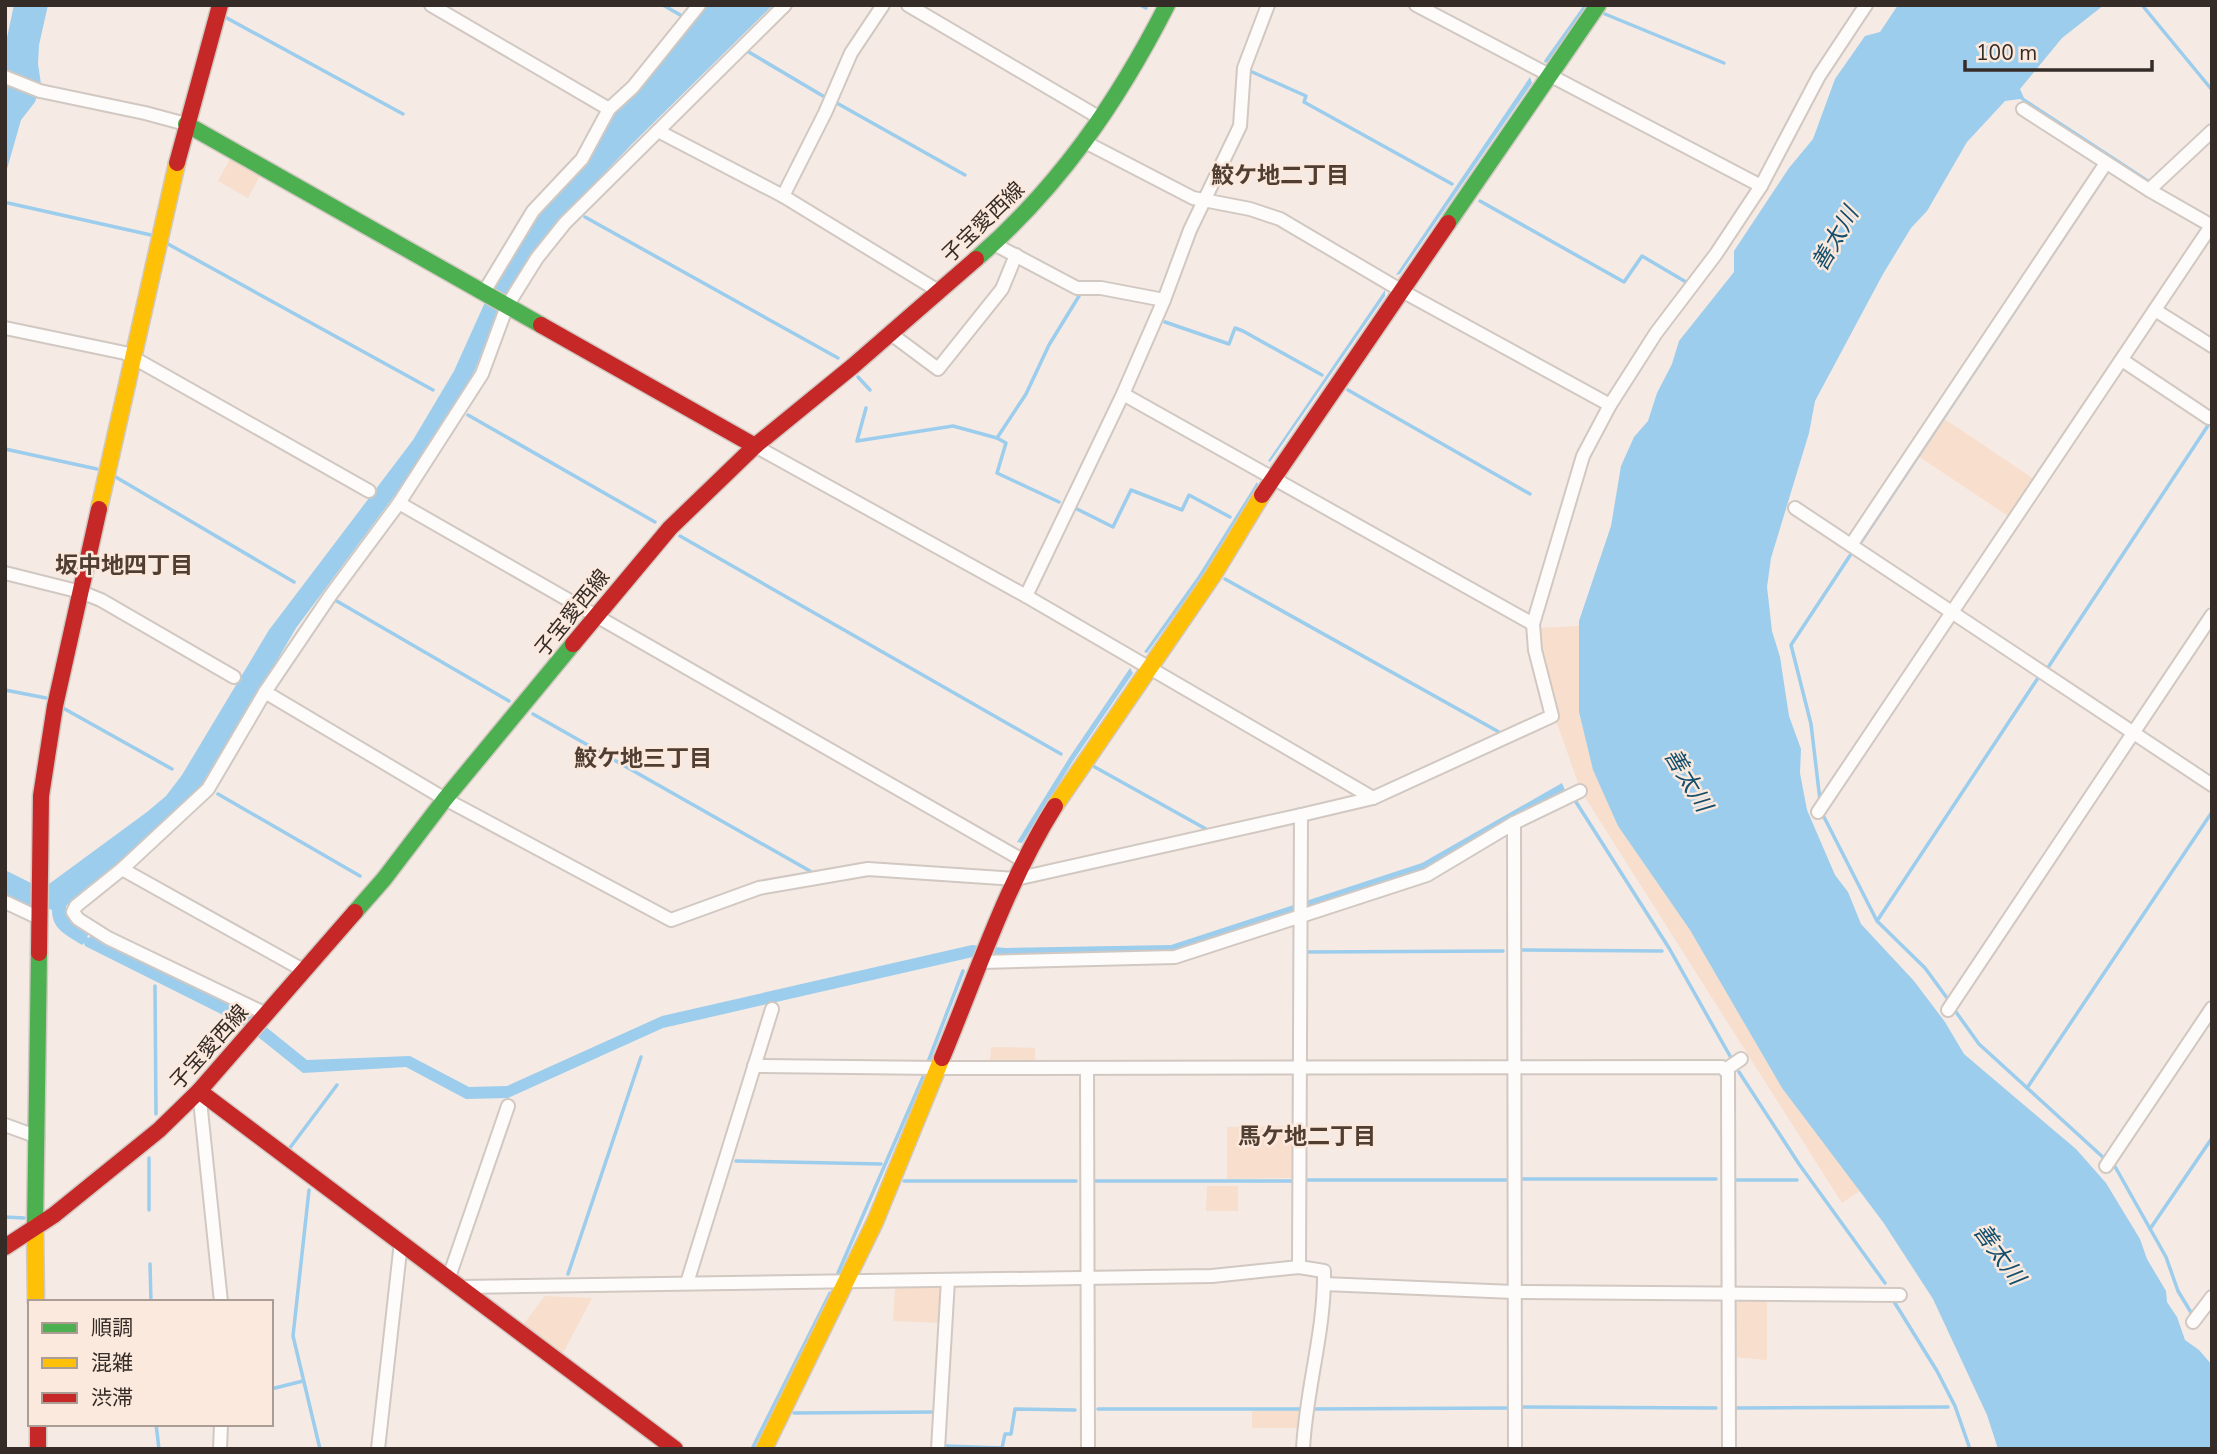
<svg xmlns="http://www.w3.org/2000/svg" width="2217" height="1454" viewBox="0 0 2217 1454" font-family="'Nunito Sans','Noto Sans JP',sans-serif">
  <rect width="100%" height="100%" fill="#f5eae4"/>
  <g fill="#f8decd">
    <polygon points="232,155 262,172 248,198 218,181"/>
    <polygon points="1943,418 2037,481 2011,518 1918,456"/>
    <polygon points="1579,626 1579,712 1593,770 1618,826 1690,930 1782,1088 1860,1191 1842,1203 1581,791 1554,715 1536,628"/>
    <polygon points="991,1047 1035,1048 1035,1060 990,1060"/>
    <polygon points="1294,1126 1294,1178 1227,1179 1227,1127"/>
    <polygon points="1207,1186 1238,1186 1238,1211 1206,1211"/>
    <polygon points="895,1287 938,1287 942,1294 942,1323 893,1321"/>
    <polygon points="545,1296 592,1298 562,1355 523,1325"/>
    <polygon points="1742,1299 1767,1299 1767,1360 1734,1357 1735,1305"/>
    <polygon points="1252,1408 1303,1408 1300,1428 1252,1428"/>
  </g>
  <g fill="#9ccdec">
    <polygon points="14,5 48,5 39,45 38,64 41,84 35,102 21,120 5,176 5,47"/>
    <path d="M705 5H773L632 144 561 219 500 303 486 344 467 388 406 480 296 628 204 785 171 820 66 906 68 917 89 933 87 937 89 938 91 935 250 1014 307 1060 410 1056 469 1087 507 1086 662 1016 972 945 1006 948 1171 945 1422 863 1562 783 1565 790 1423 870 1173 952 973 957 663 1028 508 1098 466 1099 406 1067 303 1073 243 1025 85 946 84 943 82 945C67 935 52 930 52 910L47 908 38 910 5 897V870L37 886 49 884 147 812 166 796 182 775 269 630 413 440 454 371 486 300 544 206 552 195 576 176 593 151 605 122 630 99Z"/>
    <polygon points="1898,5 2104,5 2062,38 2020,89 2024,98 2151,181 2148,183 2020,99 2005,101 1967,142 1927,211 1911,228 1883,274 1815,401 1809,433 1771,558 1767,587 1772,631 1780,657 1789,716 1801,749 1800,773 1807,810 1835,875 1848,892 1861,924 1914,981 1945,1022 1964,1054 2076,1149 2106,1183 2140,1239 2147,1259 2166,1291 2167,1302 2177,1317 2185,1340 2199,1350 2212,1365 2212,1449 1998,1449 1987,1415 1933,1299 1883,1222 1782,1088 1690,930 1618,826 1593,770 1579,712 1579,621 1611,526 1621,466 1634,437 1648,421 1657,393 1672,364 1679,341 1734,272 1734,251 1789,168 1813,139 1835,79 1865,36 1880,32"/>
    <polygon points="1530,77 1532,83 1400,274 1396,275"/>
    <polygon points="1385,290 1385,296 1270,462 1268,461"/>
    <polygon points="1257,482 1258,485 1201,578 1147,653 1144,652 1198,576"/>
    <polygon points="1130,668 1133,673 1073,761 1022,843 1017,842 1069,758"/>
  </g>
  <g fill="none" stroke-linecap="round" stroke-linejoin="round">
    <g stroke="#9ccdec" stroke-width="3.5">
      <polyline points="663,5 682,16"/>
      <polyline points="1140,5 1146,8"/>
      <polyline points="2142,5 2212,90"/>
      <polyline points="1605,14 1724,63"/>
      <polyline points="225,17 403,114"/>
      <polyline points="747,51 823,96"/>
      <polyline points="1546,61 1586,5"/>
      <polyline points="1250,71 1306,96 1304,102 1452,184"/>
      <polyline points="835,102 965,175"/>
      <polyline points="1480,201 1624,282 1642,256 1686,282"/>
      <polyline points="8,203 151,235"/>
      <polyline points="585,217 838,358"/>
      <polyline points="168,244 433,390"/>
      <polyline points="1165,322 1229,344 1235,328 1243,331 1322,375"/>
      <polyline points="858,377 870,390"/>
      <polyline points="1348,390 1530,494"/>
      <polyline points="866,408 857,441 953,426 997,438 1006,443 997,473 1059,502"/>
      <polyline points="468,415 655,522"/>
      <polyline points="997,438 1026,394 1049,345 1079,296"/>
      <polyline points="5,449 97,469"/>
      <polyline points="114,476 294,582"/>
      <polyline points="1077,509 1113,527 1131,490 1182,510 1189,495 1230,517"/>
      <polyline points="680,536 1061,754"/>
      <polyline points="1859,545 2106,174"/>
      <polyline points="1225,579 1499,732"/>
      <polyline points="335,600 509,701"/>
      <polyline points="2047,669 2211,421"/>
      <polyline points="5,690 46,698"/>
      <polyline points="63,708 172,769"/>
      <polyline points="533,714 810,871"/>
      <polyline points="1093,766 1206,829"/>
      <polyline points="218,794 360,876"/>
      <polyline points="1820,800 1811,724 1791,645 1853,551"/>
      <polyline points="1576,802 1669,948 1730,1056"/>
      <polyline points="1824,817 1877,921 1925,968 1950,1002"/>
      <polyline points="1877,921 2038,678"/>
      <polyline points="1521,950 1662,951"/>
      <polyline points="1307,952 1503,951"/>
      <polyline points="155,986 156,1114"/>
      <polyline points="1956,1012 1979,1044 2106,1160"/>
      <polyline points="928,1062 963,971"/>
      <polyline points="1739,1072 1799,1164 1885,1283"/>
      <polyline points="2027,1088 2212,812"/>
      <polyline points="289,1149 337,1085"/>
      <polyline points="149,1158 149,1210"/>
      <polyline points="736,1161 881,1164"/>
      <polyline points="2113,1163 2166,1257 2178,1291 2192,1314"/>
      <polyline points="1519,1179 1716,1179"/>
      <polyline points="1307,1180 1506,1180"/>
      <polyline points="1737,1180 1797,1180"/>
      <polyline points="904,1181 1076,1181"/>
      <polyline points="1095,1181 1292,1181"/>
      <polyline points="309,1190 293,1336 320,1449"/>
      <polyline points="5,1217 24,1218"/>
      <polyline points="2150,1229 2212,1138"/>
      <polyline points="150,1264 151,1302"/>
      <polyline points="838,1273 923,1077"/>
      <polyline points="568,1274 641,1057"/>
      <polyline points="1893,1300 1937,1371 1955,1406 1970,1449"/>
      <polyline points="271,1389 303,1381"/>
      <polyline points="1523,1407 1716,1408"/>
      <polyline points="1737,1408 1948,1407"/>
      <polyline points="1098,1409 1300,1409"/>
      <polyline points="1312,1409 1508,1408"/>
      <polyline points="794,1413 935,1412"/>
      <polyline points="156,1424 159,1449"/>
      <polyline points="945,1446 1002,1448 1005,1434 1011,1434 1015,1409 1075,1410"/>
      <polyline points="752,1449 830,1293"/>
    </g>
    <g stroke="#d1c8c2" stroke-width="16">
      <g id="street">
        <polyline points="431,5 609,109"/>
        <polyline points="908,5 1100,118"/>
        <polyline points="1416,5 1761,186"/>
        <polyline points="5,77 40,91 145,113 186,124"/>
        <polyline points="2023,109 2149,190 2212,226"/>
        <polyline points="658,131 783,196 940,292"/>
        <polyline points="1085,142 1193,198 1250,209 1280,219 1402,291 1610,405"/>
        <polyline points="2149,190 2212,131"/>
        <polyline points="783,196 825,113 851,53 883,5"/>
        <polyline points="994,244 1077,288 1101,288 1164,300"/>
        <polyline points="484,292 533,211 582,159 609,109 633,87 699,5"/>
        <polyline points="2155,310 2212,346"/>
        <polyline points="5,328 125,353 369,491"/>
        <polyline points="891,334 938,369 1002,289 1016,255"/>
        <polyline points="2122,360 2209,418"/>
        <polyline points="1123,394 1533,624"/>
        <polyline points="755,446 1026,596 1373,798"/>
        <polyline points="399,503 1024,861"/>
        <polyline points="1795,508 2212,785"/>
        <polyline points="1851,545 2106,163"/>
        <polyline points="5,573 81,592 101,600 234,677"/>
        <polyline points="1026,596 1123,394 1164,300 1190,230 1240,126 1244,68 1268,5"/>
        <polyline points="265,692 445,799 671,920 759,888 868,869 1016,879 1301,815 1373,798 1552,716 1535,650 1533,624 1583,456 1610,405 1656,333 1716,254 1761,186 1819,76 1866,5"/>
        <polyline points="1818,812 2211,226"/>
        <polyline points="122,869 303,970"/>
        <polyline points="5,902 39,918"/>
        <polyline points="982,962 1175,957 1427,875 1514,823"/>
        <polyline points="1948,1010 2212,615"/>
        <polyline points="266,1014 108,938 78,919 73,912 76,906 122,869 208,789 265,692 330,596 399,503 482,374 507,306 537,258 565,223 785,5"/>
        <polyline points="754,1066 939,1068 1722,1067 1728,1073 1729,1449"/>
        <polyline points="1087,1068 1088,1449"/>
        <polyline points="1725,1070 1741,1059"/>
        <polyline points="199,1091 221,1302"/>
        <polyline points="5,1125 38,1137"/>
        <polyline points="2106,1166 2212,1008"/>
        <polyline points="1299,1267 1301,815"/>
        <polyline points="449,1277 508,1106"/>
        <polyline points="687,1283 772,1009"/>
        <polyline points="1324,1284 1514,1292 1900,1295"/>
        <path d="M463 1287 1212 1276 1299 1267 1324 1271C1325 1332 1306 1388 1303 1449"/>
        <polyline points="2193,1322 2212,1297"/>
        <polyline points="220,1449 221,1424"/>
        <polyline points="378,1449 401,1242"/>
        <polyline points="938,1449 948,1280"/>
        <polyline points="1515,1449 1514,823 1580,791"/>
      </g>
    </g>
    <g stroke="#d1c8c2" stroke-width="19">
      <g id="fast">
        <polyline points="186,124 541,325"/>
        <polyline points="1448,223 1598,5"/>
        <path d="M976 259C1059 187 1117 103 1167 5"/>
        <polyline points="355,912 384,879 445,799 573,644"/>
        <polyline points="35,1227 39,953"/>
      </g>
    </g>
    <g stroke="#d1c8c2" stroke-width="19">
      <g id="slow">
        <polyline points="99,509 177,163"/>
        <polyline points="1055,806 1214,574 1262,495"/>
        <polyline points="35,1227 36,1302"/>
        <polyline points="764,1449 875,1222 942,1058"/>
      </g>
    </g>
    <g stroke="#d1c8c2" stroke-width="19">
      <g id="jam">
        <polyline points="177,163 220,5"/>
        <polyline points="541,325 755,446"/>
        <polyline points="1262,495 1448,223"/>
        <polyline points="573,644 670,528 755,446 853,366 976,259"/>
        <polyline points="39,953 41,796 55,706 99,509"/>
        <path d="M942 1058C977 974 1006 884 1055 806"/>
        <polyline points="199,1091 675,1449"/>
        <polyline points="5,1247 54,1215 159,1130 199,1091 355,912"/>
        <polyline points="38,1424 38,1449"/>
      </g>
    </g>
    <use href="#street" stroke="#fefcfb" stroke-width="12"/>
    <use href="#fast" stroke="#4caf50" stroke-width="16"/>
    <use href="#slow" stroke="#ffc107" stroke-width="16"/>
    <use href="#jam" stroke="#c62828" stroke-width="16"/>
  </g>
  <g text-anchor="middle" dominant-baseline="central" stroke-width="5" stroke-linejoin="round" paint-order="stroke">
    <g font-size="21" fill="#352c27" stroke="#fce9dd">
      <text transform="translate(983 222) rotate(-44)">子宝愛西線</text>
      <text transform="translate(572 613) rotate(-51)">子宝愛西線</text>
      <text transform="translate(209 1047) rotate(-48)">子宝愛西線</text>
    </g>
    <g font-size="23" font-weight="bold" fill="#503e32" stroke="#fce9dd">
      <text x="1280" y="175">鮫ケ地二丁目</text>
      <text x="124" y="565">坂中地四丁目</text>
      <text x="643" y="758">鮫ケ地三丁目</text>
      <text x="1307" y="1136">馬ケ地二丁目</text>
    </g>
    <g font-size="23" font-style="italic" fill="#134e6d" stroke="#fce9dd">
      <text transform="translate(1835 239) rotate(-60)">善太川</text>
      <text transform="translate(1688 780) rotate(59)">善太川</text>
      <text transform="translate(1999 1254) rotate(54)">善太川</text>
    </g>
  </g>
  <rect width="2217" height="1454" fill="none" stroke="#352c27" stroke-width="14"/>
  <rect x="28" y="1300" width="245" height="126" fill="#fce9dd" stroke="#ac9d94" stroke-width="2"/>
  <rect x="42" y="1323" width="35" height="10" fill="#4caf50" stroke="#ac9d94" stroke-width="2"/>
  <text x="91" y="1335" font-size="21" fill="#352c27">順調</text>
  <rect x="42" y="1358" width="35" height="10" fill="#ffc107" stroke="#ac9d94" stroke-width="2"/>
  <text x="91" y="1370" font-size="21" fill="#352c27">混雑</text>
  <rect x="42" y="1393" width="35" height="10" fill="#c62828" stroke="#ac9d94" stroke-width="2"/>
  <text x="91" y="1405" font-size="21" fill="#352c27">渋滞</text>
  <path d="M1965 60v10h187v-10" fill="none" stroke="#352c27" stroke-width="3.5"/>
  <text x="1976" y="60" font-size="21" fill="#352c27" stroke="#fce9dd" stroke-width="5" paint-order="stroke">100 m</text>
</svg>
